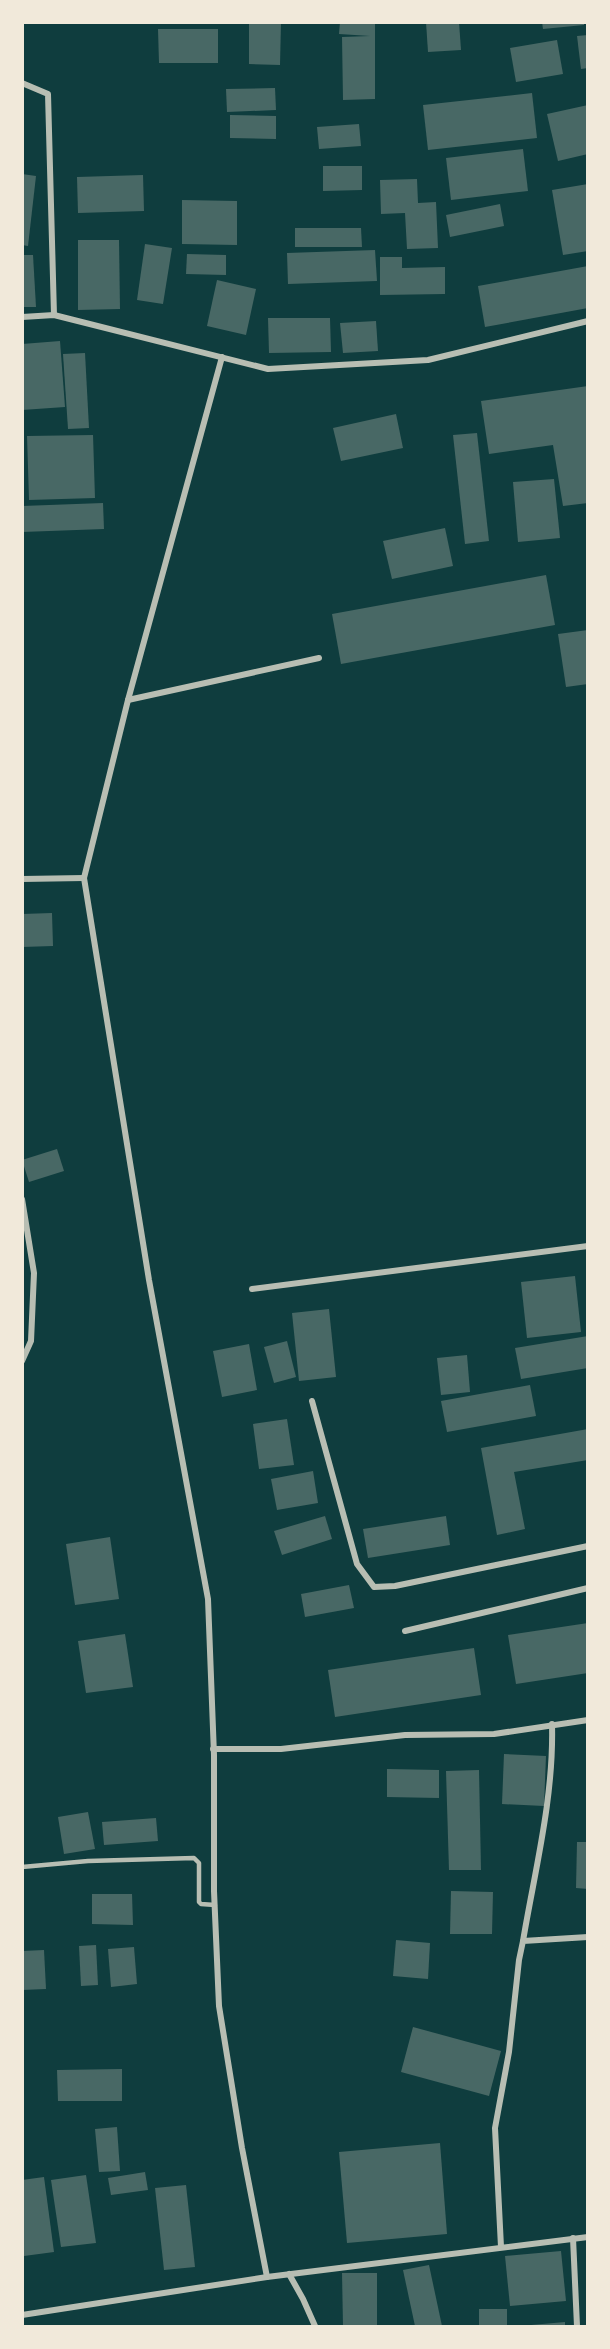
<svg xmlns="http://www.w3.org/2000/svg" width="610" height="2349" viewBox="0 0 610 2349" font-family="Rubik,sans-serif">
  <rect width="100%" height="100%" fill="#0f3d3e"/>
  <g fill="#486865">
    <polygon points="249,22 281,22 280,65 249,64"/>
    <polygon points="340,22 375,22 375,99 343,100 342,37 370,36 339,34"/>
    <polygon points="426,22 459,22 461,50 428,52"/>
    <polygon points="542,22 584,22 584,25 543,29"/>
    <polygon points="158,29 218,29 218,63 159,63"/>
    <polygon points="588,35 588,68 581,69 577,36"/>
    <polygon points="557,40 563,74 516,82 510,48"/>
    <polygon points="275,88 276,110 227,112 226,89"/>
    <polygon points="532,93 537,138 428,150 423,105"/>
    <polygon points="588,105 588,154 558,161 547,114"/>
    <polygon points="230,115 276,116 276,139 230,138"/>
    <polygon points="359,124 361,146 319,149 317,127"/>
    <polygon points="523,149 528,191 451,200 446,158"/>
    <polygon points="323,166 362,166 362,190 323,191"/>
    <polygon points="22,174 36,176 28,246 22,245"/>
    <polygon points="143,175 144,211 78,213 77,177"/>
    <polygon points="417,179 418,203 436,202 438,248 407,249 405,213 381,214 380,180"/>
    <polygon points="588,184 588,251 563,255 552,190"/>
    <polygon points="182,200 237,201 237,245 182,244"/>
    <polygon points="500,204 504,226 450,237 446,215"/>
    <polygon points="295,228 361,228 362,247 295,247"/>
    <polygon points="78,240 119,240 120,309 78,310"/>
    <polygon points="145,244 172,248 163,304 137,300"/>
    <polygon points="375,250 377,281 288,284 287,253"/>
    <polygon points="187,254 226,255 226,275 186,274"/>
    <polygon points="22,255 33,255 36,307 22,307"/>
    <polygon points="380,257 402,257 402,268 445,267 445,294 380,295"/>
    <polygon points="588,266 588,308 485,327 478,286"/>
    <polygon points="217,280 256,289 246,335 207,326"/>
    <polygon points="268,318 330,318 331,352 269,353"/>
    <polygon points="376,321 378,351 343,353 340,323"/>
    <polygon points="60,341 65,407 22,410 22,344"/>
    <polygon points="85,353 89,428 68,429 63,354"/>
    <polygon points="588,386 588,503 563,506 553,445 489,454 481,401"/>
    <polygon points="396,414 403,448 341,461 333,428"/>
    <polygon points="477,433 489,541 465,544 453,435"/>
    <polygon points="93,435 95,498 29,500 27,436"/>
    <polygon points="554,479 560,538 518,542 513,482"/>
    <polygon points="103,503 104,529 22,532 22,506"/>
    <polygon points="445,528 453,566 392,579 383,541"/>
    <polygon points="546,575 555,625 341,664 332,614"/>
    <polygon points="588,630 588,684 566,687 558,634"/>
    <polygon points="52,913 53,946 22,947 22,914"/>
    <polygon points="57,1149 64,1171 29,1182 22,1160"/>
    <polygon points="575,1276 581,1332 527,1338 521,1282"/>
    <polygon points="329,1309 336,1377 299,1381 292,1313"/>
    <polygon points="588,1336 588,1368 521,1379 515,1348"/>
    <polygon points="287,1341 296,1377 274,1383 264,1347"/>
    <polygon points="249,1344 257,1390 222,1397 213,1351"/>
    <polygon points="467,1355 470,1392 441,1395 437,1358"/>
    <polygon points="530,1385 536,1416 447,1432 441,1401"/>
    <polygon points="287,1419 294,1465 259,1469 253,1424"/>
    <polygon points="588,1429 588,1460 514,1472 525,1529 497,1535 481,1448"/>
    <polygon points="313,1471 318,1503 277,1510 271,1479"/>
    <polygon points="325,1516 332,1539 282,1555 274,1531"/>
    <polygon points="446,1516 450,1545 368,1558 363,1529"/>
    <polygon points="110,1537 119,1599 75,1605 66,1544"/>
    <polygon points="349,1585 354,1608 305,1617 301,1594"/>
    <polygon points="588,1623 588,1673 516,1684 508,1635"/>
    <polygon points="125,1634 133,1687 86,1693 78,1641"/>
    <polygon points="474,1648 481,1695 335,1717 328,1670"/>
    <polygon points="504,1754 546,1756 544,1806 502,1804"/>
    <polygon points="387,1769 439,1770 439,1798 387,1797"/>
    <polygon points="479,1770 481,1870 449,1870 446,1771"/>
    <polygon points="88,1812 95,1849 64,1854 58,1817"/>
    <polygon points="156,1818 158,1841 104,1845 102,1822"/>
    <polygon points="577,1842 588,1842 588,1889 576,1888"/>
    <polygon points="451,1891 493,1892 492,1934 450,1934"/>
    <polygon points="92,1894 132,1894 133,1925 92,1924"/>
    <polygon points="396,1940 430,1943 428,1979 393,1976"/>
    <polygon points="96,1945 98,1985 81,1986 79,1946"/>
    <polygon points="134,1947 137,1984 111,1987 108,1949"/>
    <polygon points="44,1950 46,1989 22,1990 22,1951"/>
    <polygon points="413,2027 501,2051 489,2096 401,2072"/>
    <polygon points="122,2069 122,2101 58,2101 57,2070"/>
    <polygon points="117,2127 120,2171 99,2172 95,2129"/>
    <polygon points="440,2143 447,2234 347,2243 339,2152"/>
    <polygon points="145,2172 148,2190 111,2195 108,2178"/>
    <polygon points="86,2175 96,2243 61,2247 51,2180"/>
    <polygon points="44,2177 54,2252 24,2256 22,2180"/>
    <polygon points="186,2185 195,2267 164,2270 155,2188"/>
    <polygon points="561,2251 566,2301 510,2306 505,2256"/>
    <polygon points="429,2265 442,2326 415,2326 403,2270"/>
    <polygon points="342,2273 377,2273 377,2326 343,2326"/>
    <rect x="479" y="2309" width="28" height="17"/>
    <polygon points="565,2322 565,2326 531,2326 531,2325"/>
  </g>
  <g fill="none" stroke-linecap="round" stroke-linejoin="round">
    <polyline stroke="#b8beb3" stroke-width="4.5" points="22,1867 88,1861 194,1858 199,1863 199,1902 201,1904 215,1905"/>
    <g stroke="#b8beb3" stroke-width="6">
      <polyline points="22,83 48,94 54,315"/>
      <polyline points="22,317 54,315 268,369 428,360 588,321"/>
      <polyline points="222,357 128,700 84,878 149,1280 208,1599 214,1755 214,1891 219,2006 242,2148 267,2277"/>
      <polyline points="128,700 319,658"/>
      <polyline points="22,879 84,878"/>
      <polyline points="22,1199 34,1273 31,1341 22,1361"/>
      <polyline points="252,1289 588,1246"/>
      <polyline points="312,1401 357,1564 374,1587 395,1586 588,1546"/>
      <polyline points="405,1631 588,1588"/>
      <polyline points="213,1749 281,1749 405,1735 494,1734 588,1720"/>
      <path d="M523 1941C535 1870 554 1797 552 1724"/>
      <polyline points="573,2238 577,2326"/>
      <polyline points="501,2247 495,2128 509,2052 519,1960 523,1941 588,1937"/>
      <polyline points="289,2274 303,2299 315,2326"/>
      <polyline points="22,2315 267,2277 588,2237"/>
    </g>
  </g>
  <rect width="610" height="2349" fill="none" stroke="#f1e9da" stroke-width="48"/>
</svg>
